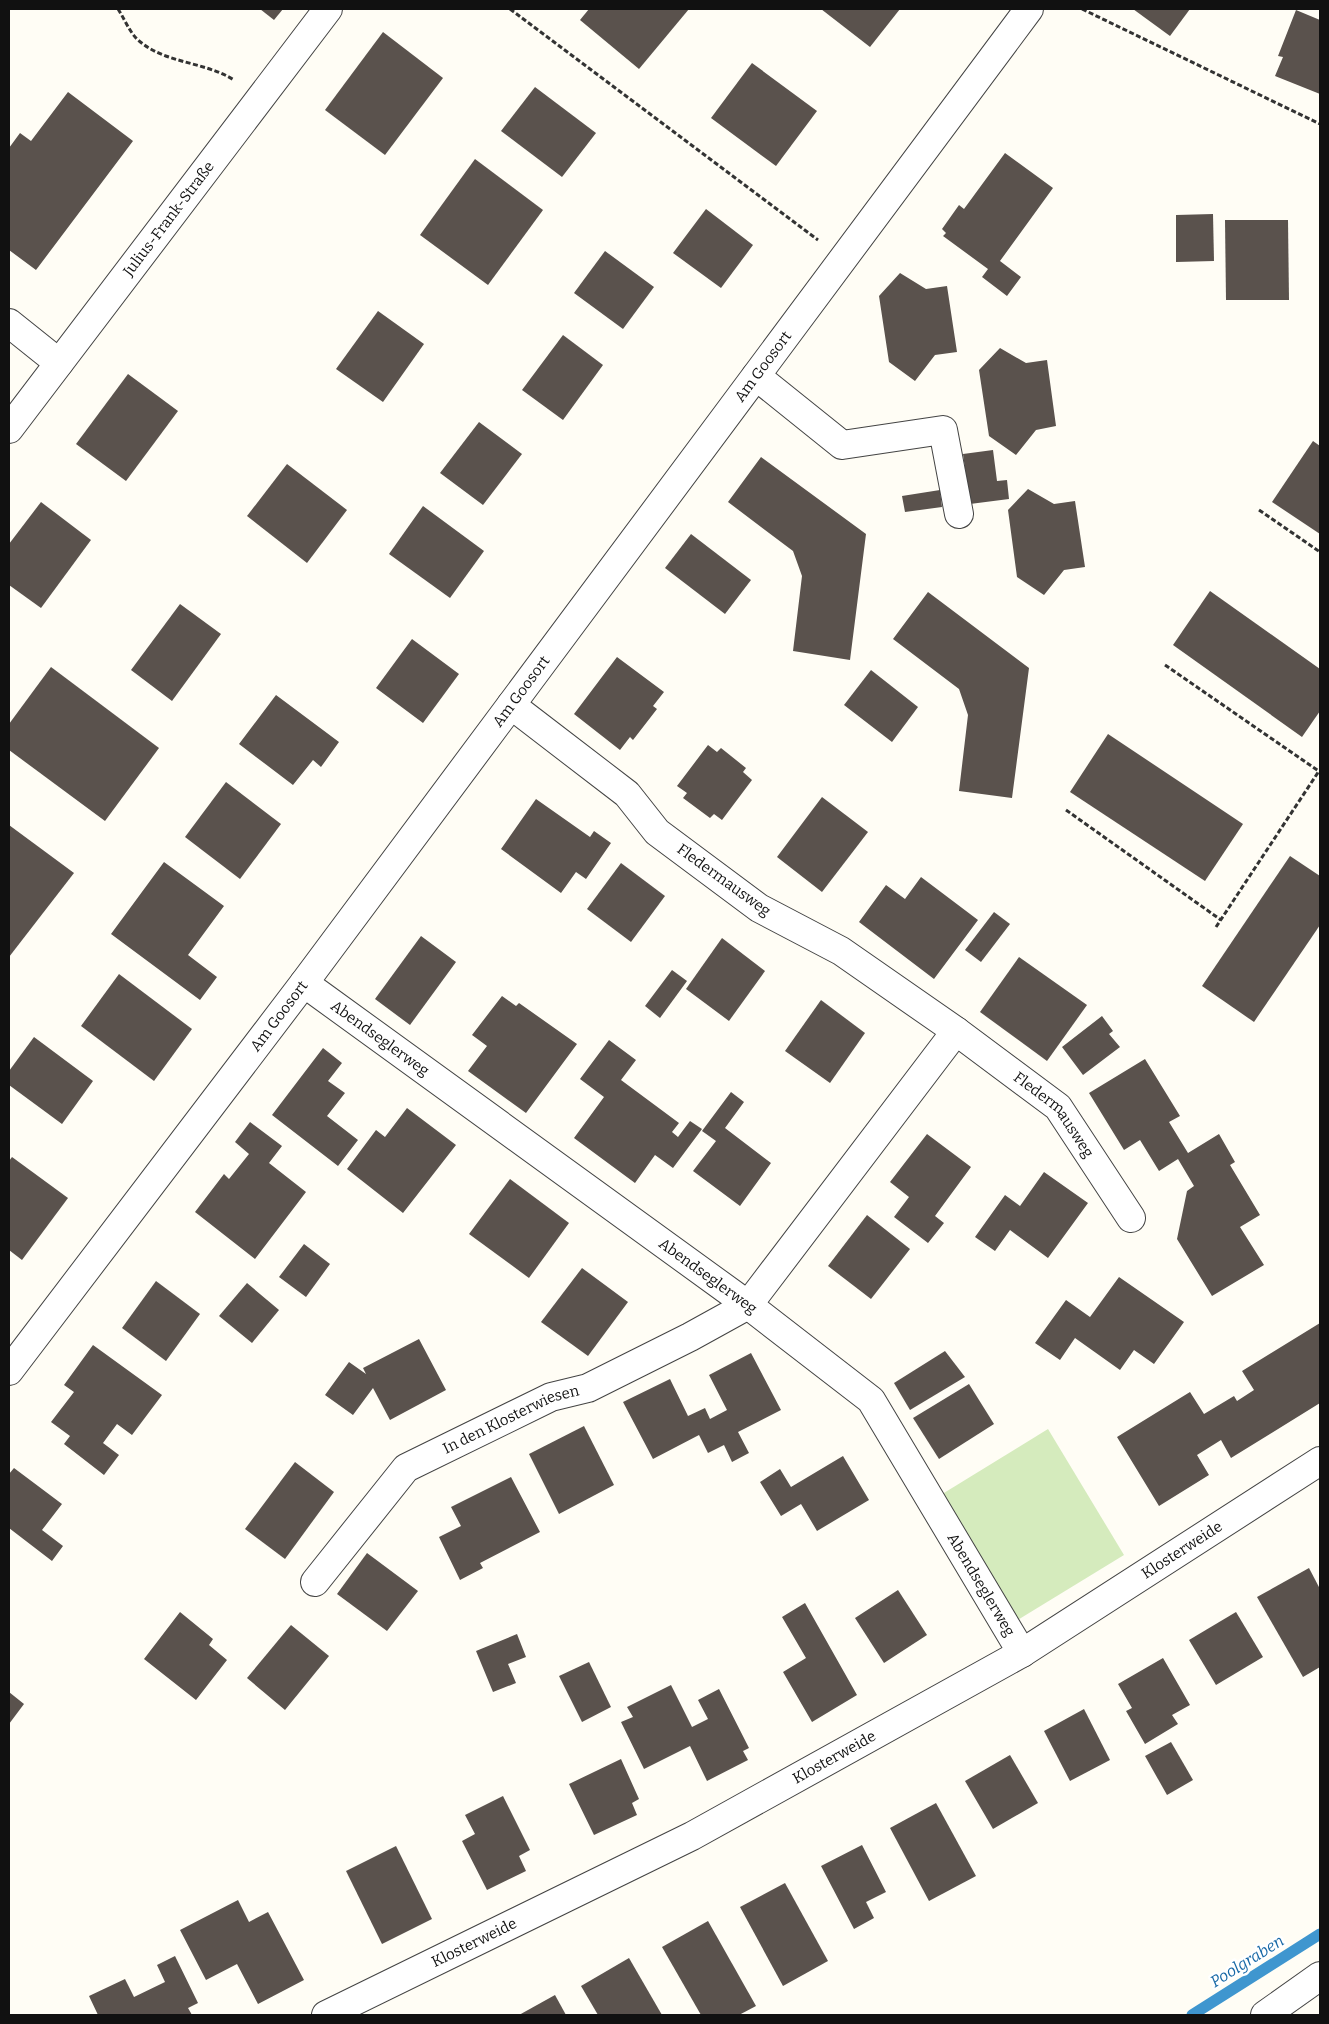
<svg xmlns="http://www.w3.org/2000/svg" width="1329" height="2024" viewBox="0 0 1329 2024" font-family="Bitter,serif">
  <rect width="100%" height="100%" fill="#fffdf5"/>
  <polygon fill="#d5ebbd" points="1048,1429 1124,1555 1016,1621 939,1496"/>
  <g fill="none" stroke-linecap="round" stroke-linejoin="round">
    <polyline stroke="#3f96cf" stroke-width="11" points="1192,2015 1320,1934"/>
  </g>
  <g fill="#5a524d">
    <polygon points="260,9 283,9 274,20"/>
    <polygon points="589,9 689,9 639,69 580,20"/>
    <polygon points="821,9 900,9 870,47"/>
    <polygon points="1133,9 1190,9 1170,36"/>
    <polygon points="1296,10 1320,20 1320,94 1275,76 1283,57 1278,56"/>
    <polygon points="383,32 443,78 385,155 325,110"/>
    <polygon points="752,63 817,111 776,166 711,118"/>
    <polygon points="535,87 596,133 562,177 501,131"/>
    <polygon points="68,92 133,141 36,270 9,250 9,148 20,133 31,141"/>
    <polygon points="1005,153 1053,188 1000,261 1021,277 1007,296 982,277 988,269 943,236 946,233 942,229 959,205 964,209"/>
    <polygon points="475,159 543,210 488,285 420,235"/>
    <polygon points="706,209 753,245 721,288 673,253"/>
    <polygon points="1213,214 1214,261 1176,262 1176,215"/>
    <polygon points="1225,220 1288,220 1289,300 1226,300"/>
    <polygon points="605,251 654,287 623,329 574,293"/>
    <polygon points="900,273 926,289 947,286 957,352 935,355 915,381 889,362 879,296"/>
    <polygon points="378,311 424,344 383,402 336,369"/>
    <polygon points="563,335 603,365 563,420 522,390"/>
    <polygon points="1000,348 1026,363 1047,360 1056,426 1036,430 1016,455 989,436 979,370"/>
    <polygon points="128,374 178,411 126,481 76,444"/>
    <polygon points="479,422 522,454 483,505 440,473"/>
    <polygon points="1313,441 1320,446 1320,534 1272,502"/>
    <polygon points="993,450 997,481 1007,480 1009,499 970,504 963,454"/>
    <polygon points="761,457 866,534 850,660 793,651 802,576 793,551 728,502"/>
    <polygon points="287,464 347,510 307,563 247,516"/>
    <polygon points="1028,489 1054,504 1075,501 1085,567 1064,570 1044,595 1017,577 1008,510"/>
    <polygon points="940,490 942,507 905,512 902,496"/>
    <polygon points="41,502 91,540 41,608 9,585 9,544"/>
    <polygon points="423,506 484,551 450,598 389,554"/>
    <polygon points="691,534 751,580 725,614 665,568"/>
    <polygon points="1210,591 1320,669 1320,711 1302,737 1173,645"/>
    <polygon points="928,592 1029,668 1012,798 959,791 968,715 959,689 893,639"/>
    <polygon points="180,604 221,634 172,701 131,670"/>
    <polygon points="412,639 459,674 423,723 376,688"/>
    <polygon points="617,657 664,692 653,706 657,709 633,740 630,737 620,750 574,714"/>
    <polygon points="51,667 159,748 105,821 9,750 9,724"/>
    <polygon points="871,670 918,707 892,742 844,705"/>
    <polygon points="276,695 339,742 321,767 313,760 293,785 239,744"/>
    <polygon points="1108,734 1243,824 1205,881 1070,792"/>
    <polygon points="708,745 717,752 721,748 746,768 743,772 752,780 722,820 714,814 710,818 683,798 687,793 677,786"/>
    <polygon points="226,782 281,824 240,879 185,837"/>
    <polygon points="822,797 868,832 822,892 777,857"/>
    <polygon points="536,799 590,837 594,831 611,843 586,879 576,872 561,893 501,849"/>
    <polygon points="9,825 74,873 9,957"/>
    <polygon points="1290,856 1320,876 1320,925 1254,1022 1202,986"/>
    <polygon points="164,862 224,906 188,955 217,977 200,1000 111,934"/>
    <polygon points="621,863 665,896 631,942 587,909"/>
    <polygon points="921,877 978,920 934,979 859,922 886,885 905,899"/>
    <polygon points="994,912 1010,924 981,962 965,950"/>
    <polygon points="421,936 456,962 410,1025 375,999"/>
    <polygon points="722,938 765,971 729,1021 686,989"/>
    <polygon points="1019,957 1087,1005 1047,1061 980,1012"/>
    <polygon points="672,970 687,981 660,1018 645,1006"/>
    <polygon points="119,974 192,1029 154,1081 81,1026"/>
    <polygon points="502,996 516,1006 519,1003 577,1044 526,1113 468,1071 487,1046 472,1035"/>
    <polygon points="821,1000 865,1033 830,1083 785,1051"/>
    <polygon points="1102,1016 1113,1031 1109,1034 1120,1047 1083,1075 1062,1047"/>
    <polygon points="34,1037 93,1081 62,1124 9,1085 9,1071"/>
    <polygon points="609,1040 636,1060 621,1080 679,1123 672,1132 678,1137 690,1121 702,1129 673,1168 655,1155 635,1183 574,1138 604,1097 580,1079"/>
    <polygon points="323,1048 342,1063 328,1081 345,1093 327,1116 358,1140 338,1166 272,1115"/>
    <polygon points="1145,1059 1180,1116 1169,1122 1188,1153 1219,1134 1235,1162 1230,1165 1260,1215 1240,1227 1264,1265 1212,1296 1177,1239 1187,1191 1194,1186 1178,1159 1159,1171 1140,1140 1124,1150 1089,1093"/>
    <polygon points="731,1092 744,1102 725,1128 771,1163 740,1206 693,1171 716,1141 702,1131"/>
    <polygon points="407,1108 456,1145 403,1213 347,1169 376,1130 385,1137"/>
    <polygon points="250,1122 282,1146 269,1163 306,1192 255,1259 195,1212 224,1174 229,1179 249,1154 235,1142"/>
    <polygon points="927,1134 971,1167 935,1216 944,1223 928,1243 894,1217 909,1197 890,1182"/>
    <polygon points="12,1157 68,1198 22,1260 9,1250 9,1161"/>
    <polygon points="1044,1172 1088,1203 1048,1258 1010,1230 995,1251 975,1237 1005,1195 1020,1206"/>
    <polygon points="510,1179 569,1223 529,1278 469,1234"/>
    <polygon points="867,1215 910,1249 871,1299 828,1266"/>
    <polygon points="304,1244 330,1264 306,1297 279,1277"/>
    <polygon points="582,1268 628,1302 588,1356 541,1322"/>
    <polygon points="1119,1277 1184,1322 1154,1364 1134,1350 1120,1370 1075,1338 1060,1360 1035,1343 1066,1300 1090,1317"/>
    <polygon points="156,1281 200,1314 166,1361 122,1328"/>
    <polygon points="247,1283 279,1310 252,1343 219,1316"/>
    <polygon points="1320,1323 1320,1403 1231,1458 1221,1440 1197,1455 1209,1475 1159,1506 1117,1437 1190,1392 1204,1414 1234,1396 1237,1401 1254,1390 1242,1371"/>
    <polygon points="419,1339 446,1390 390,1420 373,1388 353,1415 325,1395 349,1362 366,1374 363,1368"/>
    <polygon points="93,1345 162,1395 132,1435 117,1424 103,1443 119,1455 104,1475 64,1444 70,1436 51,1422 74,1392 64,1385"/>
    <polygon points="945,1351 965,1377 910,1410 894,1383"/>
    <polygon points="751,1353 781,1410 738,1432 749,1453 732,1462 724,1445 708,1453 699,1435 653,1459 623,1402 670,1379 688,1416 705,1408 710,1419 727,1410 709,1375"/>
    <polygon points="969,1384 994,1424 939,1459 913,1418"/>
    <polygon points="584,1426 614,1485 559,1514 529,1454"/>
    <polygon points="843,1456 869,1500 817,1531 801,1504 781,1516 760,1482 780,1469 791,1487"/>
    <polygon points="295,1462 334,1492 285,1559 245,1529"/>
    <polygon points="14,1468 62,1504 42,1530 63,1546 52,1561 9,1528 9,1474"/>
    <polygon points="511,1477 540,1532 480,1563 483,1568 460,1580 439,1537 461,1526 451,1507"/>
    <polygon points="367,1553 418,1591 387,1631 337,1594"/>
    <polygon points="1309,1568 1320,1589 1320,1667 1303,1677 1257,1597"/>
    <polygon points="898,1590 927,1635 884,1663 855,1618"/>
    <polygon points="805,1603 857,1695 812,1722 783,1672 806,1658 782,1617"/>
    <polygon points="180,1612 213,1639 209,1645 227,1660 196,1700 144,1659"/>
    <polygon points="1236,1612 1263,1657 1216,1685 1189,1640"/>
    <polygon points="291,1625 329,1656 285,1710 247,1678"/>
    <polygon points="517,1634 526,1657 508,1664 516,1683 493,1692 476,1651"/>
    <polygon points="1163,1658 1190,1705 1172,1715 1178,1724 1145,1744 1126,1711 1132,1708 1118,1684"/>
    <polygon points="589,1662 611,1707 582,1722 559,1676"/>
    <polygon points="671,1685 692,1727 708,1719 698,1700 719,1689 749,1748 743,1751 748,1760 707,1781 690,1746 644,1769 621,1722 633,1717 627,1707"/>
    <polygon points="9,1692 24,1704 9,1724"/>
    <polygon points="1084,1709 1110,1760 1070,1781 1044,1731"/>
    <polygon points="1171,1742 1193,1780 1167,1795 1145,1756"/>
    <polygon points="1010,1755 1038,1803 993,1829 965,1781"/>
    <polygon points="621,1759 639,1799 632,1803 637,1815 594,1835 569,1784"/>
    <polygon points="503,1796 530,1850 519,1856 526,1871 487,1890 462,1841 475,1834 465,1815"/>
    <polygon points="936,1803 976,1876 929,1901 890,1828"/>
    <polygon points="862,1845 886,1892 866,1902 874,1918 854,1929 821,1866"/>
    <polygon points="396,1846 432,1919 382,1944 346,1871"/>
    <polygon points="785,1883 828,1961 783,1986 740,1907"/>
    <polygon points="238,1900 249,1922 268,1912 304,1980 258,2004 237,1964 206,1980 180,1930"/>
    <polygon points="708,1921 756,2006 739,2015 701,2015 662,1947"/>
    <polygon points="175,1956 198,2003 188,2008 192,2015 98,2015 89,1996 125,1979 134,1997 165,1982 157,1965"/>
    <polygon points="629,1958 662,2015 598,2015 581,1986"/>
    <polygon points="555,1995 566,2015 519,2015"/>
  </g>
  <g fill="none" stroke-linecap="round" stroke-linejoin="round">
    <g stroke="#444" stroke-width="30">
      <g id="minor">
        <polyline points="9,323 59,363"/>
        <polyline points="756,376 842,445 943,430 959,514"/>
        <path id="s1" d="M9 429 328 9"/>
        <path id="s2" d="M304 983 748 1305 871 1400 1022 1653"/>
        <path id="s3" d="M956 1031 1058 1107 1131 1218"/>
        <path id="s4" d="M9 1371 304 983 1029 9"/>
        <path id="s5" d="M315 1582 406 1468 551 1397 588 1388 690 1337 748 1305 956 1031 841 951 759 908 657 832 627 794 511 705"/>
        <path id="s6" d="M326 2015 692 1836 1022 1653 1320 1461"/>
        <polyline points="1265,2015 1320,1976"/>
      </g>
    </g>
    <g stroke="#333" stroke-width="3" stroke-dasharray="5 2.5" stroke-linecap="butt">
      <path d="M118 9C124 18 129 31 137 39 164 64 204 61 234 80"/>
      <polyline points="510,9 818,240"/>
      <polyline points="1082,9 1320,124"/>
      <polyline points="1259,510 1320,552"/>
      <polyline points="1165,665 1320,772"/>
      <polyline points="1066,810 1221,920"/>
      <polyline points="1216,927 1319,771"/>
    </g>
    <use href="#minor" stroke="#fff" stroke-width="28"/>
  </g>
  <g text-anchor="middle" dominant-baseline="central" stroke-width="5" stroke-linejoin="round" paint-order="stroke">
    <g font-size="15" fill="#111" stroke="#fff">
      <text stroke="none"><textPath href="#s1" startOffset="264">Julius-Frank-Straße</textPath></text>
      <text stroke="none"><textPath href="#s4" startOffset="1256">Am Goosort</textPath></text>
      <text stroke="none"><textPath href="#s4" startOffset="851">Am Goosort</textPath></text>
      <text transform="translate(724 880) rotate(36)">Fledermausweg</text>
      <text stroke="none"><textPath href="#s4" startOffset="446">Am Goosort</textPath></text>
      <text stroke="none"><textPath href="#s2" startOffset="94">Abendseglerweg</textPath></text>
      <text stroke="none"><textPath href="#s3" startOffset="130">Fledermausweg</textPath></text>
      <text stroke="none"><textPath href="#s2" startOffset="499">Abendseglerweg</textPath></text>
      <text stroke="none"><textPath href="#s5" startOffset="262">In den Klosterwiesen</textPath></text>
      <text stroke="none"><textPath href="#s6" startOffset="975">Klosterweide</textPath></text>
      <text stroke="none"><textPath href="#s2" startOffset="919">Abendseglerweg</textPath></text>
      <text stroke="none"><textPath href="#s6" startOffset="570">Klosterweide</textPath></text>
      <text stroke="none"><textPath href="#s6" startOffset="165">Klosterweide</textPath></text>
    </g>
    <g font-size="16" font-style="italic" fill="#1768a6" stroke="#fff">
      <text transform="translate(1247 1961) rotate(-32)">Poolgraben</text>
    </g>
  </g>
  <rect width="1329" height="2024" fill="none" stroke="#111111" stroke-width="20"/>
</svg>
